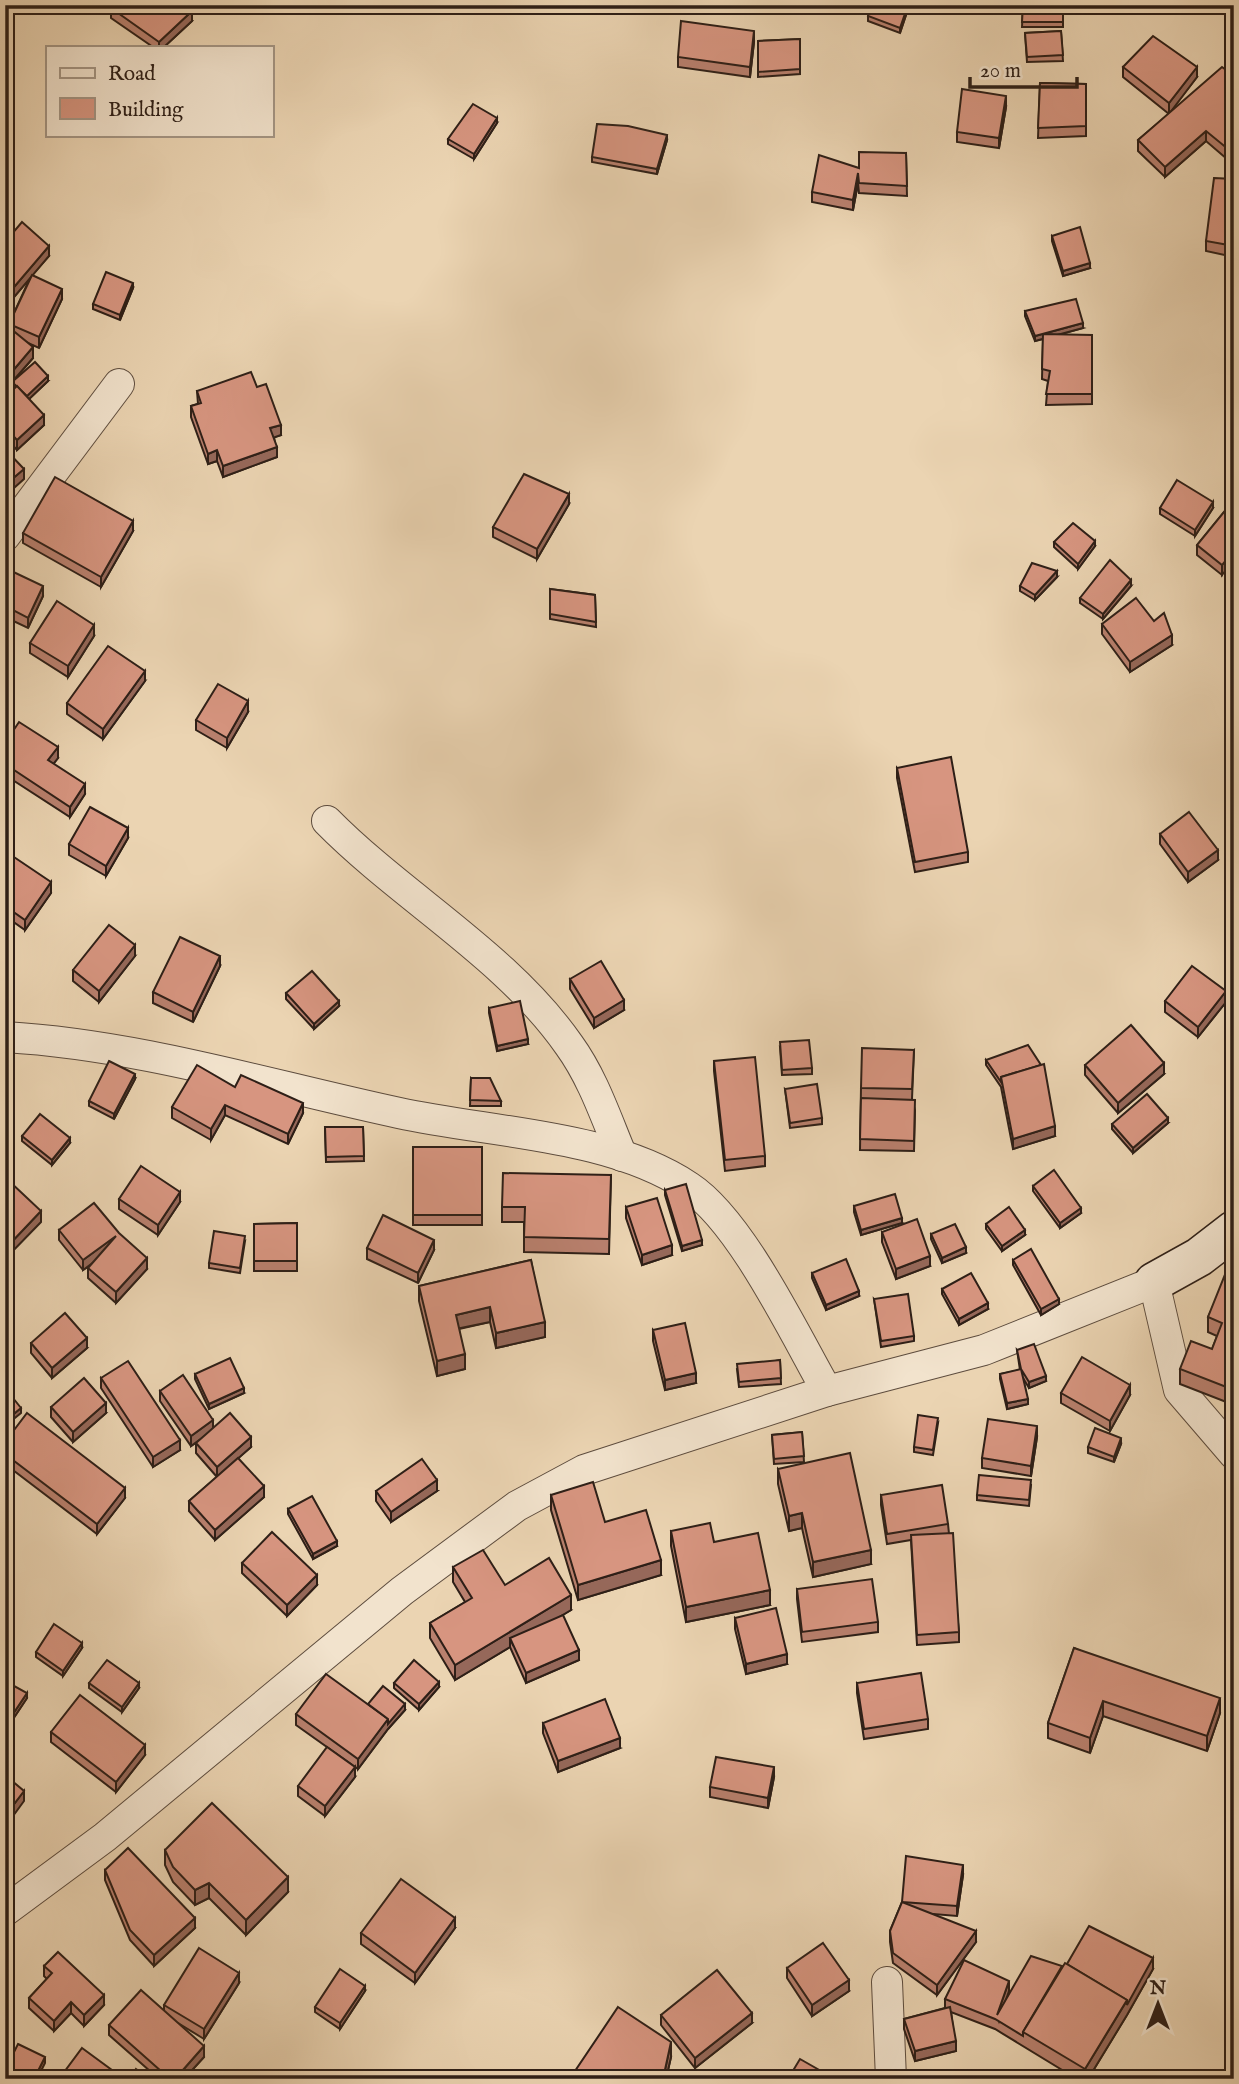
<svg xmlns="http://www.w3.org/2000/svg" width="1239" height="2084" viewBox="0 0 1239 2084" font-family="'IM FELL English',serif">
  <rect width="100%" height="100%" fill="#ebd4b2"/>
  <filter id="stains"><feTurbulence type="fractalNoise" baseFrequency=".00286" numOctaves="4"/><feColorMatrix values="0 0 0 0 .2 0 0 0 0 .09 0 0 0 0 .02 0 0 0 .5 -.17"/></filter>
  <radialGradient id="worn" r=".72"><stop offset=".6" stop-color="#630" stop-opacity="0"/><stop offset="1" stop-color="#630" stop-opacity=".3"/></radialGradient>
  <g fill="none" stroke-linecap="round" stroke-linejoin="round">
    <g stroke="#5d4c3e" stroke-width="32">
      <g id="street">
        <polyline points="5,536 119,384"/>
        <path d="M327 821C403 898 507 956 569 1045 593 1078 606 1118 622 1156"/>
        <path d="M5 1037C140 1045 268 1085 399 1113 490 1133 610 1134 689 1187 741 1221 795 1335 827 1391"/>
        <polyline points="5,1911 105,1837 402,1591 517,1506 584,1470 827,1391 984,1350 1154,1282 1179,1390 1234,1454"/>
        <polyline points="887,1982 891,2079"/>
      </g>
    </g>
    <g stroke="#2e1f17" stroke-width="41">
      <polyline id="secondary" points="1154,1282 1199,1257 1234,1230"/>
    </g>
    <use href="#street" stroke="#f2e3cd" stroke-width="30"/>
    <use href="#secondary" stroke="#f2e3cd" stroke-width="38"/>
  </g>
  <g fill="#b9806e" stroke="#2e1f17" stroke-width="2">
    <polygon points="760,5 787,5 785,10"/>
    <polygon points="1023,5 1063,5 1063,27 1022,27"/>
    <polygon points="111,8 192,21 164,47 153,47 111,18"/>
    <polygon points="908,9 900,33 868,21 868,16"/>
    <polygon points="1061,31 1063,61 1027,62 1025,33"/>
    <polygon points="800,39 800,74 758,77 758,41"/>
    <polygon points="754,42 750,77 678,67 678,57"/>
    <polygon points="1123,67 1197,77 1169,113 1234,76 1234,165 1206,141 1165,177 1138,151 1138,140 1169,114 1123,77"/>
    <polygon points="1040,83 1086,84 1086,136 1038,138"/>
    <polygon points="1006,107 999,148 957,142 957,132"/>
    <polygon points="497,123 474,159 448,144 448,139"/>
    <polygon points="667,140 657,174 592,162 592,157"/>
    <polygon points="906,153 907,196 859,193 858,183 853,210 812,202 812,192 859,168"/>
    <polygon points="1234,179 1234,257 1206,251 1206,241"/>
    <polygon points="1052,236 1090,268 1063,276 1052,241"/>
    <polygon points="5,242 49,256 32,275 62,299 39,348 26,342 33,358 5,390 5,324 9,327 9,324 30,278 9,303 5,300"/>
    <polygon points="133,288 120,320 93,309 93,304"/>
    <polygon points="1025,311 1083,328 1058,335 1092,335 1092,404 1046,405 1048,381 1042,379 1043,339 1035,341 1025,316"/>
    <polygon points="48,381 29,399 44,425 17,450 5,437 5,397 14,389 12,387 12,382"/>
    <polygon points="257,387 281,435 274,437 277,457 223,477 217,461 208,464 191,417 191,406 198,404 197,391"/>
    <polygon points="1233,501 1222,575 1197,555 1197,545"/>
    <polygon points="569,504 537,559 493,537 493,527"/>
    <polygon points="1160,508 1213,508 1195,536 1160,514"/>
    <polygon points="133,531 101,587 23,543 23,533"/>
    <polygon points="1054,542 1095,546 1078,569 1054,547"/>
    <polygon points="5,568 43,596 28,628 5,617"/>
    <polygon points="1057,577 1035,600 1020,591 1020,586"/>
    <polygon points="1131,586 1103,619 1080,603 1080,598"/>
    <polygon points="1234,588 1234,608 1229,605 1229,594"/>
    <polygon points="550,589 595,595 596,627 550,619"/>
    <polygon points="1234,611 1234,627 1231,625 1231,615"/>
    <polygon points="1102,624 1172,645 1130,672 1102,634"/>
    <polygon points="94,636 68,677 30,653 30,643"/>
    <polygon points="145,681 103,739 67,714 67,703"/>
    <polygon points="248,712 227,748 196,730 196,720"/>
    <polygon points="5,743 58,758 53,764 85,794 70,817 5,775"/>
    <polygon points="897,768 968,852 968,862 915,872 897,778"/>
    <polygon points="1160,834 1218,860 1188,882 1160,844"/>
    <polygon points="128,838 106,876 69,855 69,844"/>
    <polygon points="5,851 51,893 25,930 5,916"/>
    <polygon points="135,956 99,1002 73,981 73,970"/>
    <polygon points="220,966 193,1022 153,1003 153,992"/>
    <polygon points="570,979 624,1010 594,1028 570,989"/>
    <polygon points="286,993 339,1006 314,1029 286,999"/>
    <polygon points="1165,1001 1226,1002 1198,1037 1165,1012"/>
    <polygon points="489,1008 528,1044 497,1051 489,1013"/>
    <polygon points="780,1047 812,1068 812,1074 782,1075"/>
    <polygon points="914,1050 912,1099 915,1110 914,1151 860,1150 861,1088"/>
    <polygon points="986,1060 1055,1136 1013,1149 1001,1087 986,1065"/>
    <polygon points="714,1061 765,1156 765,1166 725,1171 714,1071"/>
    <polygon points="1085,1065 1164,1074 1118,1113 1085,1075"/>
    <polygon points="471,1078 501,1101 501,1106 470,1106"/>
    <polygon points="135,1079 114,1119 89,1106 89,1101"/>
    <polygon points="235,1087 303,1113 288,1144 225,1115 211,1140 172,1118 172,1107"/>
    <polygon points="785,1089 822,1118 822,1124 790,1128"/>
    <polygon points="1168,1123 1133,1153 1112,1129 1112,1124"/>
    <polygon points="325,1127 363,1127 364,1161 326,1162"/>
    <polygon points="22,1136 70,1143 52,1165 22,1141"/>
    <rect x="413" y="1147" width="69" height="78"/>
    <polygon points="611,1175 609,1254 524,1252 524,1222 502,1222 502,1207"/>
    <polygon points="1033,1186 1081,1213 1060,1228 1033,1191"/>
    <polygon points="665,1190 702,1245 682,1251 665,1195"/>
    <polygon points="119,1199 180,1202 158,1235 119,1209"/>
    <polygon points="854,1206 902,1223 861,1235 854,1212"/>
    <polygon points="626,1207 672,1255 642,1265 626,1218"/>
    <polygon points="297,1223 297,1271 254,1271 254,1224"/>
    <polygon points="986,1224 1025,1235 1002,1251 986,1229"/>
    <polygon points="59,1230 147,1269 116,1303 88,1278 88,1268 91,1265 83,1270 59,1240"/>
    <polygon points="882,1232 930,1266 896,1279 882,1242"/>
    <polygon points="931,1234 966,1253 942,1263 931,1239"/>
    <polygon points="245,1241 240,1273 209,1268 209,1263"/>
    <polygon points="367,1248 434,1250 418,1283 367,1259"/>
    <polygon points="531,1260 545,1337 496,1348 490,1322 459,1329 465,1369 437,1376 419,1301 419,1286"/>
    <polygon points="1013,1260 1059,1304 1041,1315 1013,1265"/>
    <polygon points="1234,1263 1234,1405 1180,1384 1180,1369 1212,1349 1217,1336 1208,1332 1208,1317"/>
    <polygon points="812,1273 859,1296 826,1310 812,1278"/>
    <polygon points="942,1289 988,1309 959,1325 942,1294"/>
    <polygon points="874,1299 914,1336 914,1341 881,1347"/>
    <polygon points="653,1330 696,1383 665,1390 653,1341"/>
    <polygon points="31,1343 87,1348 52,1378 31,1353"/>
    <polygon points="1017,1350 1046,1381 1029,1388 1023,1378 1028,1404 1007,1409 1000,1379 1000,1374 1020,1370"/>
    <polygon points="780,1360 781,1384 739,1387 737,1369"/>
    <polygon points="195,1374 244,1393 209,1409 195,1379"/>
    <polygon points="101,1378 180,1450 153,1467 101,1388"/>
    <polygon points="160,1391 213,1428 251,1447 238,1458 264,1497 215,1540 189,1511 189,1501 217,1477 196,1453 196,1443 200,1440 191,1446 160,1401"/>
    <polygon points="1061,1393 1130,1395 1110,1431 1061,1403"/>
    <polygon points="51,1407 106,1413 73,1442 51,1417"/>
    <polygon points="938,1423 933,1455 914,1452 914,1447"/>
    <polygon points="802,1432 804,1462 774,1464 772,1435"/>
    <polygon points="1037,1437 1031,1476 982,1468 982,1458"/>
    <polygon points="5,1442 125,1498 97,1534 5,1464"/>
    <polygon points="1121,1444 1114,1462 1088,1453 1088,1447"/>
    <polygon points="778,1469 871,1564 813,1577 802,1528 789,1531 778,1484"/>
    <polygon points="1031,1485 1029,1506 977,1500 977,1495"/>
    <polygon points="376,1491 437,1491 391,1522 376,1501"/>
    <polygon points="551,1495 605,1522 661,1575 578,1600 551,1510"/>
    <polygon points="881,1495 948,1524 959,1632 959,1642 917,1645 911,1540 887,1544 881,1505"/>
    <polygon points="288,1509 337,1546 313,1559 288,1514"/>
    <polygon points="671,1531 714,1542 770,1605 686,1622 671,1546"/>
    <polygon points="242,1563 317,1585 287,1616 242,1573"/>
    <polygon points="453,1567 505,1585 571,1610 561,1616 579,1660 526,1683 510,1647 455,1680 430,1638 430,1623 465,1602 453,1582"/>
    <polygon points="797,1589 878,1622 878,1632 802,1642 797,1599"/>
    <polygon points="735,1618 787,1664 746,1674 735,1629"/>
    <polygon points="82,1648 63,1676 36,1657 36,1652"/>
    <polygon points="1074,1648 1220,1713 1207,1751 1103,1716 1090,1753 1048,1738 1048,1723"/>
    <polygon points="5,1681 27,1698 9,1725 5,1724"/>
    <polygon points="89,1683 139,1688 122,1712 89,1688"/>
    <polygon points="394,1683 439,1687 419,1710 394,1688"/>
    <polygon points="857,1683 928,1719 928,1729 864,1739 857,1693"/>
    <polygon points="368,1704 405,1710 388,1729 358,1769 296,1725 296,1714"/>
    <polygon points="543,1723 620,1748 558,1772 543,1733"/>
    <polygon points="51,1732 145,1755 116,1792 51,1742"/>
    <polygon points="355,1777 325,1816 298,1796 298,1786"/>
    <polygon points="774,1777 768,1808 710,1797 710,1787"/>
    <polygon points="165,1850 288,1892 246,1935 209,1898 195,1905 173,1882 165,1865"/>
    <polygon points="105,1870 195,1928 154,1966 130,1940 105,1880"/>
    <polygon points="963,1875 957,1916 933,1914 976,1942 937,1995 893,1963 890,1942 890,1931 902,1902"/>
    <polygon points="455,1928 415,1983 361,1944 361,1933"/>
    <polygon points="1067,1964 1153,1969 1127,2015 1088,2079 1077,2079 995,2029 951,2012 956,2051 915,2061 904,2029 904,2019 945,2008 945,1999 1009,1991 1006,2000"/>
    <polygon points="44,1966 104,2005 84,2026 71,2013 54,2031 29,2008 29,1998 47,1979 44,1976"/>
    <polygon points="787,1968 849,1991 812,2016 787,1978"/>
    <polygon points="239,1983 204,2039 178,2023 204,2057 184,2079 159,2079 109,2035 109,2025 164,2011 164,2005"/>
    <polygon points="365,1991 340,2029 315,2012 315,2007"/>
    <polygon points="661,2015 752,2023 695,2068 661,2025"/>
    <polygon points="671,2057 666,2079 575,2079 575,2071"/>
  </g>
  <g fill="#96685a" stroke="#2e1f17" stroke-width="2">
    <polygon points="908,5 908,9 900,33 900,28"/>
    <polygon points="192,11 192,21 164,47 159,47 159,42"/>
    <polygon points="754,31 754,42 750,77 750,67"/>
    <polygon points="1197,67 1197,77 1169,114 1169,103"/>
    <polygon points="1006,96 1006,107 999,148 999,138"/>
    <polygon points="497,118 497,123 474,159 474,154"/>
    <polygon points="1206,131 1206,141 1165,177 1165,167"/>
    <polygon points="667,135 667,140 657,174 657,169"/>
    <polygon points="858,173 858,183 853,210 853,200"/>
    <polygon points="49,246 49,256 9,303 9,293"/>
    <polygon points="1090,263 1090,268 1063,276 1063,271"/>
    <polygon points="133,283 133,288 120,320 120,315"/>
    <polygon points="62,289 62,299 39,348 39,337"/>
    <polygon points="1083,323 1083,328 1035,341 1035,336"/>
    <polygon points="33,347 33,358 5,390 5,380"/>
    <polygon points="48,376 48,381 26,402 26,397"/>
    <polygon points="44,415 44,425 17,450 17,440"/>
    <polygon points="281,425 281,435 270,439 270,428"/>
    <polygon points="277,447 277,457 223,477 223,466"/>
    <polygon points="217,450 217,461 208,464 208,454"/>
    <polygon points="24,469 24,479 5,496 5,485"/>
    <polygon points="569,494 569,504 537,559 537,549"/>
    <polygon points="1213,502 1213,508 1195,536 1195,530"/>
    <polygon points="133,521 133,531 101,587 101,577"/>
    <polygon points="1095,541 1095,546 1078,569 1078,564"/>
    <polygon points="1234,550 1234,560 1222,575 1222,565"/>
    <polygon points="1057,571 1057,577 1035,600 1035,595"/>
    <polygon points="1131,580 1131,586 1103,619 1103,614"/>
    <polygon points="43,586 43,596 28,628 28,618"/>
    <polygon points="94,625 94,636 68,677 68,666"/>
    <polygon points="1172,635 1172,645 1130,672 1130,662"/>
    <polygon points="145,671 145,681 103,739 103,729"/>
    <polygon points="248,701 248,712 227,748 227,738"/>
    <polygon points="58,747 58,758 48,771 48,760"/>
    <polygon points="85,784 85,794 70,817 70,807"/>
    <polygon points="128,828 128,838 106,876 106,866"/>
    <polygon points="1218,850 1218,860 1188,882 1188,872"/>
    <polygon points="51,882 51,893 25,930 25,920"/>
    <polygon points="135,945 135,956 99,1002 99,991"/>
    <polygon points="220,956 220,966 193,1022 193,1012"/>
    <polygon points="1226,991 1226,1002 1198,1037 1198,1027"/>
    <polygon points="624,1000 624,1010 594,1028 594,1018"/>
    <polygon points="339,1001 339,1006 314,1029 314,1024"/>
    <polygon points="528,1039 528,1044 497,1051 497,1046"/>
    <polygon points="1164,1063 1164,1074 1118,1113 1118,1103"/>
    <polygon points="135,1074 135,1079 114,1119 114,1114"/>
    <polygon points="303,1103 303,1113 288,1144 288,1134"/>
    <polygon points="225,1105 225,1115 211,1140 211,1129"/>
    <polygon points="1168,1118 1168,1123 1133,1153 1133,1148"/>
    <polygon points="1055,1126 1055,1136 1013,1149 1013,1139"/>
    <polygon points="70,1138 70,1143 52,1165 52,1160"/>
    <polygon points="180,1192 180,1202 158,1235 158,1225"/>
    <polygon points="1081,1208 1081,1213 1060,1228 1060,1223"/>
    <polygon points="41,1211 41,1222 5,1259 5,1249"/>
    <polygon points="902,1218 902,1223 861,1235 861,1230"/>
    <polygon points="1025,1230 1025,1235 1002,1251 1002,1246"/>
    <polygon points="116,1236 116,1246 83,1270 83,1260"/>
    <polygon points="434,1240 434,1250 418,1283 418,1273"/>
    <polygon points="702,1240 702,1245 682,1251 682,1246"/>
    <polygon points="672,1245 672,1255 642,1265 642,1255"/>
    <polygon points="966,1247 966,1253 942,1263 942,1258"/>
    <polygon points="930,1256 930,1266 896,1279 896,1269"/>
    <polygon points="147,1258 147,1269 116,1303 116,1292"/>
    <polygon points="859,1291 859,1296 826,1310 826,1305"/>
    <polygon points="1059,1299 1059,1304 1041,1315 1041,1309"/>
    <polygon points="988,1303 988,1309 959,1325 959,1319"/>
    <polygon points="490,1307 490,1322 456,1329 456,1315"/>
    <polygon points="545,1322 545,1337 496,1348 496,1333"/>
    <polygon points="87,1338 87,1348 52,1378 52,1368"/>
    <polygon points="465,1354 465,1369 437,1376 437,1361"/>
    <polygon points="696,1373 696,1383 665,1390 665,1380"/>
    <polygon points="1046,1376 1046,1381 1029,1388 1029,1382"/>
    <polygon points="1130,1385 1130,1395 1110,1431 1110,1421"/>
    <polygon points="244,1388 244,1393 209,1409 209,1404"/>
    <polygon points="1028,1399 1028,1404 1007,1409 1007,1403"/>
    <polygon points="106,1403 106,1413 73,1442 73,1432"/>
    <polygon points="21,1408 21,1413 5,1426 5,1421"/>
    <polygon points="213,1420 213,1430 191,1446 191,1436"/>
    <polygon points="1037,1426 1037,1437 1031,1476 1031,1466"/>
    <polygon points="251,1437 251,1447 217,1477 217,1467"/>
    <polygon points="1121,1438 1121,1444 1114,1462 1114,1457"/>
    <polygon points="180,1440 180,1450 153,1467 153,1457"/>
    <polygon points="437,1480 437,1491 391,1522 391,1512"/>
    <polygon points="264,1486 264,1497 215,1540 215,1530"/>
    <polygon points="125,1488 125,1498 97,1534 97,1524"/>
    <polygon points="802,1513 802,1528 789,1531 789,1516"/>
    <polygon points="11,1521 11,1532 5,1545 5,1535"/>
    <polygon points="337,1541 337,1546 313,1559 313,1554"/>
    <polygon points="871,1550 871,1564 813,1577 813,1562"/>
    <polygon points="661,1560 661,1575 578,1600 578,1585"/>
    <polygon points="317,1575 317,1585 287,1616 287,1605"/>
    <polygon points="770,1590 770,1605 686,1622 686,1607"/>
    <polygon points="571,1595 571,1610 513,1645 510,1638 510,1647 455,1680 455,1665"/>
    <polygon points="82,1643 82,1648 63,1676 63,1671"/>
    <polygon points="579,1650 579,1660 526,1683 526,1673"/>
    <polygon points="787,1654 787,1664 746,1674 746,1664"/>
    <polygon points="439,1682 439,1687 419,1710 419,1704"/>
    <polygon points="139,1683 139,1688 122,1712 122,1707"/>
    <polygon points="27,1693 27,1698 9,1725 9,1720"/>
    <polygon points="1220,1698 1220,1713 1207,1751 1207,1736"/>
    <polygon points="1103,1701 1103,1716 1090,1753 1090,1738"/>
    <polygon points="405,1704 405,1710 388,1729 358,1769 358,1759 388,1719"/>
    <polygon points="620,1738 620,1748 558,1772 558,1761"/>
    <polygon points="145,1745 145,1755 116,1792 116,1782"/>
    <polygon points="355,1767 355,1777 325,1816 325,1806"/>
    <polygon points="774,1767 774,1777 768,1808 768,1798"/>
    <polygon points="24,1791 24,1801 5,1827 5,1816"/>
    <polygon points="963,1865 963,1875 957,1916 957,1906"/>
    <polygon points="288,1877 288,1892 246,1935 246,1920"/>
    <polygon points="209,1883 209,1898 195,1905 195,1890"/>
    <polygon points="195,1918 195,1928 154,1966 154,1955"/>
    <polygon points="455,1918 455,1928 415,1983 415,1973"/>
    <polygon points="976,1931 976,1942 937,1995 937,1985"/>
    <polygon points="1153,1958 1153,1969 1127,2015 1088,2079 1085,2079 1085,2069"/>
    <polygon points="239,1973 239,1983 204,2039 204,2029"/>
    <polygon points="849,1980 849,1991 812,2016 812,2005"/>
    <polygon points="1009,1981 1009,1991 999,2021 997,2015"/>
    <polygon points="365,1986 365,1991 340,2029 340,2023"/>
    <polygon points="104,1995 104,2005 84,2026 84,2015"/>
    <polygon points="71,2002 71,2013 54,2031 54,2021"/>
    <polygon points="752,2013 752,2023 695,2068 695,2058"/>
    <polygon points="956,2041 956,2051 915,2061 915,2051"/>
    <polygon points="671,2042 671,2057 666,2079 663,2079"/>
    <polygon points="204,2046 204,2057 184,2079 175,2079"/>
    <polygon points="45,2057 45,2063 37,2079 34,2079"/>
  </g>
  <g fill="#d79580" stroke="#2e1f17" stroke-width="2">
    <polygon points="113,5 181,5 192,11 159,42 111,8"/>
    <polygon points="871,5 908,5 900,28 868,16"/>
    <polygon points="1023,5 1063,5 1063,22 1022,22"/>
    <polygon points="681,21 754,31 750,67 678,57"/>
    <polygon points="1061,31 1063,55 1027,57 1025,33"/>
    <polygon points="1153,36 1197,67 1169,103 1123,67"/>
    <polygon points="800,39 800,69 758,72 758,41"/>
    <polygon points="1222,67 1234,76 1234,154 1206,131 1165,167 1138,140"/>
    <polygon points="1040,83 1086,84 1086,126 1038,128"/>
    <polygon points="962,89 1006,96 999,138 957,132"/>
    <polygon points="473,104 497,118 474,154 448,139"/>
    <polygon points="597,124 628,126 667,135 657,169 592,157"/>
    <polygon points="859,152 906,153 907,186 859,183 858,173 853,200 812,192 819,155 859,168"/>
    <polygon points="1214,178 1234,179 1234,246 1206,241"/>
    <polygon points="22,222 49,246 9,293 5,290 5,242"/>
    <polygon points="1080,227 1090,263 1063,271 1052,236"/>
    <polygon points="106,272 133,283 120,315 93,304"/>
    <polygon points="32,275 62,289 39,337 9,324"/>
    <polygon points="1076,299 1083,323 1035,336 1025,311"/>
    <polygon points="5,324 33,347 5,380"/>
    <polygon points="1043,334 1092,335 1092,394 1046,394 1050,371 1042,369"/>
    <polygon points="35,362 48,376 27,396 12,382"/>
    <polygon points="251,372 257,387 266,384 281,425 270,428 277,447 223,466 217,450 208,454 191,406 201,403 197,391"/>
    <polygon points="17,386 44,415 17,440 5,427 5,397"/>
    <polygon points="5,449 24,469 5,485"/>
    <polygon points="524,474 569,494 537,549 493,527"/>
    <polygon points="55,477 133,521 101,577 23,533"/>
    <polygon points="1177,480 1213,502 1195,530 1160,508"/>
    <polygon points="1233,501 1234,550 1222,565 1197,545"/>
    <polygon points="1073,523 1095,541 1078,564 1054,542"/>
    <polygon points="1110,560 1131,580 1103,614 1080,598"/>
    <polygon points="1032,563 1057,571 1035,595 1020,586"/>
    <polygon points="5,568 43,586 28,618 5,606"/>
    <polygon points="1234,588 1234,597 1229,594"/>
    <polygon points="550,589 595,595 596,622 550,614"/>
    <polygon points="1136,598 1154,621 1164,613 1172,635 1130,662 1102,624"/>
    <polygon points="57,601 94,625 68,666 30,643"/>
    <polygon points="108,646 145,671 103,729 67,703"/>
    <polygon points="218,684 248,701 227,738 196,720"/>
    <polygon points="19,722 58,747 48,760 85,784 70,807 5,764 5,743"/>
    <polygon points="951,757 968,852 915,862 897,768"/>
    <polygon points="90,807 128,828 106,866 69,844"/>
    <polygon points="1189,812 1218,850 1188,872 1160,834"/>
    <polygon points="5,851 51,882 25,920 5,906"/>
    <polygon points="109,925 135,945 99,991 73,970"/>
    <polygon points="180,937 220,956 193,1012 153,992"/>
    <polygon points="601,961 624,1000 594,1018 570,979"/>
    <polygon points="1192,966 1226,991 1198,1027 1165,1001"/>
    <polygon points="312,971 339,1001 314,1024 286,993"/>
    <polygon points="520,1001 528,1039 497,1046 489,1008"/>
    <polygon points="1131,1025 1164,1063 1118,1103 1085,1065"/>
    <polygon points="809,1040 812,1068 782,1070 780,1042"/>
    <polygon points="1028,1045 1041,1065 1001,1077 1001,1082 986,1060"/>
    <polygon points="862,1048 914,1050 912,1089 861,1088"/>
    <polygon points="755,1057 765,1156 725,1160 714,1061"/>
    <polygon points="109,1061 135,1074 114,1114 89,1101"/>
    <polygon points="1044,1064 1055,1126 1013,1139 1001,1077"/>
    <polygon points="197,1065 235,1087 241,1075 303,1103 288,1134 225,1105 211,1129 172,1107"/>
    <polygon points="471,1078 490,1078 501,1101 470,1100"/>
    <polygon points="817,1084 822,1118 790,1123 785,1089"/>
    <polygon points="1147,1094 1168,1118 1133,1148 1112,1124"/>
    <polygon points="861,1098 915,1100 914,1141 860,1139"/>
    <polygon points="40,1114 70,1138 52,1160 22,1136"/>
    <polygon points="325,1127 363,1127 364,1156 326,1157"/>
    <rect x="413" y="1147" width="69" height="68"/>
    <polygon points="141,1166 180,1192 158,1225 119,1199"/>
    <polygon points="1054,1170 1081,1208 1060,1223 1033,1186"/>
    <polygon points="503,1173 611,1175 609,1239 524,1237 525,1207 502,1207"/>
    <polygon points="8,1180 41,1211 5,1249 5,1183"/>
    <polygon points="686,1184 702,1240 682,1246 665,1190"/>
    <polygon points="895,1194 902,1218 861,1230 854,1206"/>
    <polygon points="657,1198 672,1245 642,1255 626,1207"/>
    <polygon points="94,1203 119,1233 147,1258 116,1292 88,1268 116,1236 83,1260 59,1230"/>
    <polygon points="1009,1207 1025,1230 1002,1246 986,1224"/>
    <polygon points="383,1215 434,1240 418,1273 367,1248"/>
    <polygon points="917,1219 930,1256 896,1269 882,1232"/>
    <polygon points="297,1223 297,1261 254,1261 254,1224"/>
    <polygon points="955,1224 966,1247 942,1258 931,1234"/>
    <polygon points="214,1231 245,1236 240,1268 209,1263"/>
    <polygon points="1031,1249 1059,1299 1041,1309 1013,1260"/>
    <polygon points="846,1259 859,1291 826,1305 812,1273"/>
    <polygon points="531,1260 545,1322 496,1333 490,1307 456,1315 465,1354 437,1361 419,1286"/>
    <polygon points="1230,1262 1234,1263 1234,1390 1180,1369 1191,1341 1212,1349 1222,1323 1208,1317"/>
    <polygon points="971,1273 988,1303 959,1319 942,1289"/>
    <polygon points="908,1294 914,1336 881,1341 874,1299"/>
    <polygon points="65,1313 87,1338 52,1368 31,1343"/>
    <polygon points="685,1323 696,1373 665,1380 653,1330"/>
    <polygon points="1034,1344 1046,1376 1029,1382 1021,1369 1028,1399 1007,1403 1000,1374 1021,1369 1017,1350"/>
    <polygon points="1082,1357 1130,1385 1110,1421 1061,1393"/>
    <polygon points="230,1358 244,1388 209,1404 195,1374"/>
    <polygon points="780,1360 781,1378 739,1382 737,1364"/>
    <polygon points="128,1361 180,1440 153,1457 101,1378"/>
    <polygon points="183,1375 213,1420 191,1436 160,1391"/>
    <polygon points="84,1378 106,1403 73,1432 51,1407"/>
    <polygon points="5,1388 21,1408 5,1421"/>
    <polygon points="27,1413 125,1488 97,1524 5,1454 5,1442"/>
    <polygon points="230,1413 251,1437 217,1467 196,1443"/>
    <polygon points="918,1415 938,1418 933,1450 914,1447"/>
    <polygon points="988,1419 1037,1426 1031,1466 982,1458"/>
    <polygon points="1095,1428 1121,1438 1114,1457 1088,1447"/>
    <polygon points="802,1432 804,1456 774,1459 772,1435"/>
    <polygon points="850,1453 871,1550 813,1562 802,1513 789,1516 778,1469"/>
    <polygon points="238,1458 264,1486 215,1530 189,1501"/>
    <polygon points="422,1459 437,1480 391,1512 376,1491"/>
    <polygon points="979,1475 1031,1480 1029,1500 977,1495"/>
    <polygon points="593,1482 605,1522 646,1510 661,1560 578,1585 551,1495"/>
    <polygon points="942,1485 948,1524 887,1534 881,1495"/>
    <polygon points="312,1496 337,1541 313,1554 288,1509"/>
    <polygon points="5,1519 11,1521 5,1535"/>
    <polygon points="710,1523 714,1542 758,1533 770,1590 686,1607 671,1531"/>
    <polygon points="272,1532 317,1575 287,1605 242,1563"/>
    <polygon points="953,1533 959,1632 917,1635 911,1535"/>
    <polygon points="483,1550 505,1585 549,1558 571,1595 455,1665 430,1623 472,1598 453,1567"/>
    <polygon points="872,1579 878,1622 802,1632 797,1589"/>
    <polygon points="776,1608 787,1654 746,1664 735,1618"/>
    <polygon points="563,1615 579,1650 526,1673 510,1638"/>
    <polygon points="54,1624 82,1643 63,1671 36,1652"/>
    <polygon points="1074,1648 1220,1698 1207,1736 1103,1701 1090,1738 1048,1723"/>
    <polygon points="107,1660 139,1683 122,1707 89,1683"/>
    <polygon points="414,1660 439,1682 419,1704 394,1683"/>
    <polygon points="921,1673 928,1719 864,1729 857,1683"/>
    <polygon points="326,1674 388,1719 358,1759 296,1714"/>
    <polygon points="5,1681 27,1693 9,1720 5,1718"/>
    <polygon points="383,1686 405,1704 388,1724 388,1719 368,1704"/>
    <polygon points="80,1695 145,1745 116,1782 51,1732"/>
    <polygon points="605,1699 620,1738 558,1761 543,1723"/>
    <polygon points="327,1747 355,1767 325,1806 298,1786"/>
    <polygon points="716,1757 774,1767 768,1798 710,1787"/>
    <polygon points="5,1775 24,1791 5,1816"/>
    <polygon points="212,1803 288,1877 246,1920 209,1883 195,1890 173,1867 165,1850"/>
    <polygon points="128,1848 195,1918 154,1955 130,1930 105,1870"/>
    <polygon points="906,1856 963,1865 957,1906 902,1902"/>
    <polygon points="401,1879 455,1918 415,1973 361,1933"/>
    <polygon points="902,1902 976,1931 937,1985 893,1953 890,1931"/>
    <polygon points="1089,1926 1153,1958 1127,2005 1127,2000 1067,1964"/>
    <polygon points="823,1943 849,1980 812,2005 787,1968"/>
    <polygon points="199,1948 239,1973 204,2029 164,2005"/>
    <polygon points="58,1952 104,1995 84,2015 71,2002 54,2021 29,1998 52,1973 44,1966"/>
    <polygon points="1031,1956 1062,1966 1023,2032 1023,2036 995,2019 945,1999 964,1960 1009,1981 997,2015"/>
    <polygon points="1065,1963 1127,2000 1085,2069 1023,2032"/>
    <polygon points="340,1969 365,1986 340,2023 315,2007"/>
    <polygon points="717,1970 752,2013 695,2058 661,2015"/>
    <polygon points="141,1990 204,2046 175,2079 170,2079 109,2025"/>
    <polygon points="618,2007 671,2042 663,2079 587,2079 575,2071"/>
    <polygon points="950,2007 956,2041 915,2051 904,2019"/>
    <polygon points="18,2044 45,2057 34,2079 5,2079 5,2070"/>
    <polygon points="82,2048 116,2073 112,2079 59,2079"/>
    <polygon points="800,2059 835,2079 788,2079"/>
    <polygon points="136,2069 152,2079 130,2079"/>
  </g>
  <rect width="1239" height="2084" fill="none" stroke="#ebd4b2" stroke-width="28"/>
  <rect x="7" y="7" width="1225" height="2070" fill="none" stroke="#2e1f17" stroke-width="3.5"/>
  <rect x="14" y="14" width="1211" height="2056" fill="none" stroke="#2e1f17" stroke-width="2"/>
  <rect x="46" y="46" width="228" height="91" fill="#f2e3cd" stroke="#a49584" stroke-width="2"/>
  <rect x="60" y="68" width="35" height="10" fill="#f2e3cd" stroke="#a49584" stroke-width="2"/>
  <text x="108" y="80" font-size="21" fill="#2e1f17">Road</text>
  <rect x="60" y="98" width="35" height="21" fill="#d79580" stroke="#a49584" stroke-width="2"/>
  <text x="108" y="116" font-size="21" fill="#2e1f17">Building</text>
  <g transform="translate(1158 2004)" stroke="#f2e3cd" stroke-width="5" paint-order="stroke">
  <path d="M0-5L12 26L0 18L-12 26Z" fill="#2e1f17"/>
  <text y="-10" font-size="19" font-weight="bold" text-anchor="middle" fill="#2e1f17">N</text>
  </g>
  <path d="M970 77v10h107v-10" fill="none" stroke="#2e1f17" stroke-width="3.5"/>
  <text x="980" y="77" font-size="21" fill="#2e1f17" stroke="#f2e3cd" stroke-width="5" paint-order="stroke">20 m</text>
  <rect width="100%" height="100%" filter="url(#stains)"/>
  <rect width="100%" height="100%" fill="url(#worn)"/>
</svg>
